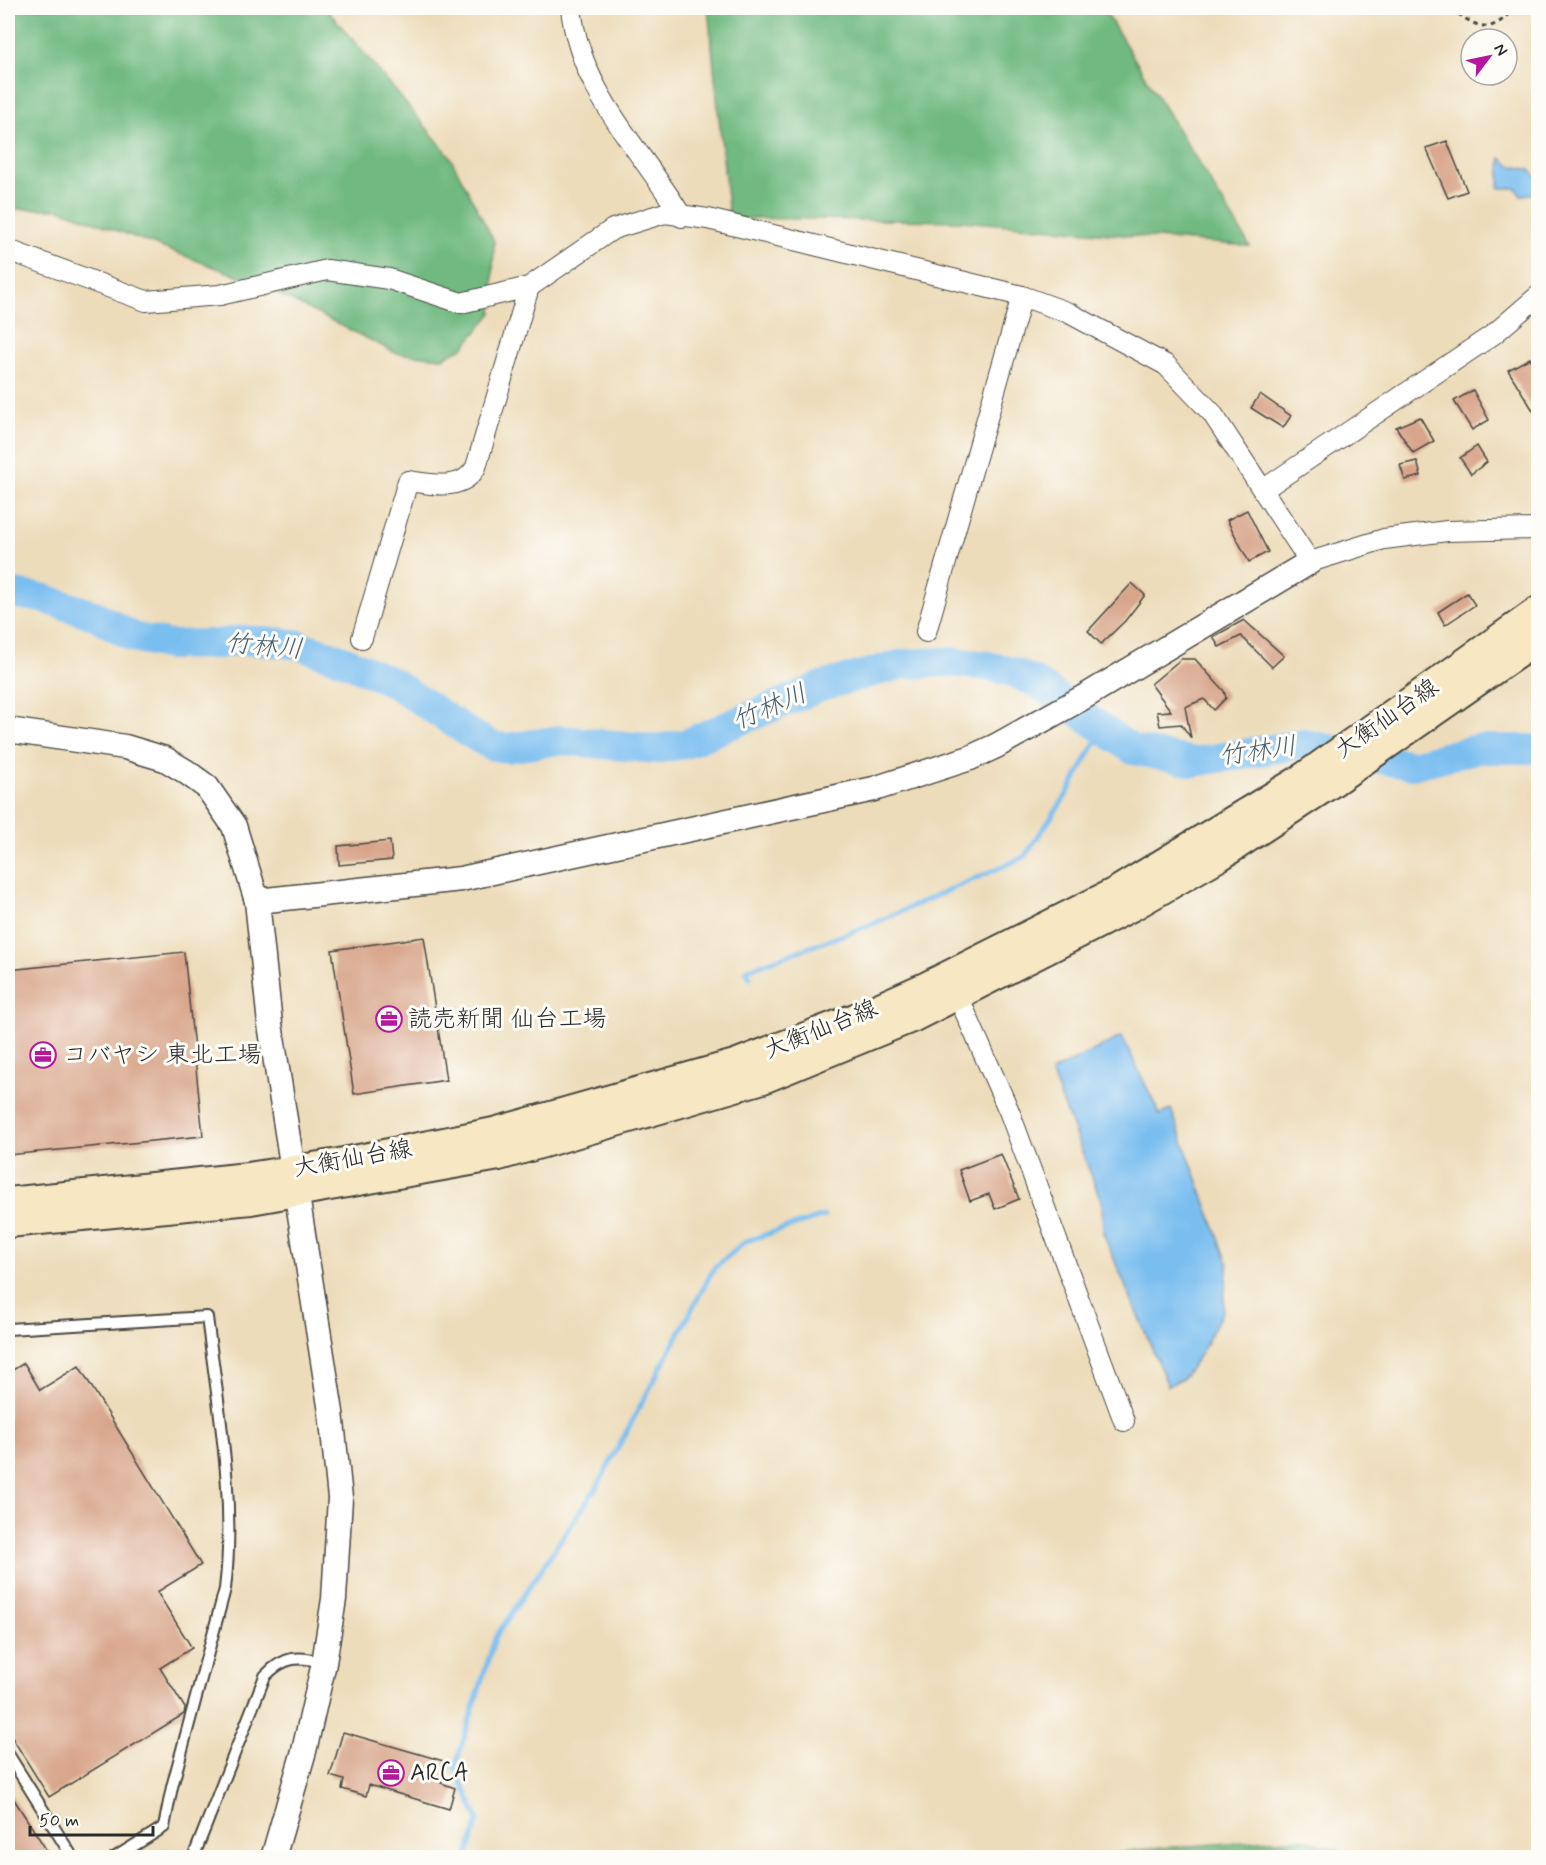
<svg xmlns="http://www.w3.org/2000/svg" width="1546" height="1865" viewBox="0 0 1546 1865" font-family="Mynerve,'Klee One',sans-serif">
  <rect width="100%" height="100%" fill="#fdfcf7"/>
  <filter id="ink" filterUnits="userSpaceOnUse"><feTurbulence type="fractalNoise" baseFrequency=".0167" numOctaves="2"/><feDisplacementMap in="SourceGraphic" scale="12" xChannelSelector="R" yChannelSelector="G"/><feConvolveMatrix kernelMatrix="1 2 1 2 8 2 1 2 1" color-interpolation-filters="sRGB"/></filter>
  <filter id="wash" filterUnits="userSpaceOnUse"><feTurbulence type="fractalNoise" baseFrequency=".008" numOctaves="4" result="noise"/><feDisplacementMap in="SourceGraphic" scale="24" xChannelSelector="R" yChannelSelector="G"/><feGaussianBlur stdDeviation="1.35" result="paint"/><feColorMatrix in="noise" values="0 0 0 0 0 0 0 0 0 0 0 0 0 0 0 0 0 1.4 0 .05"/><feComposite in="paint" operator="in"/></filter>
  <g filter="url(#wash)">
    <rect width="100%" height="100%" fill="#eddcba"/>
    <g fill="#70b980" stroke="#4e7256" stroke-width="1.5">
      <polygon points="8,8 326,8 449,155 494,241 492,313 463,348 442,358 396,353 254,282 60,209 8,209"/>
      <polygon points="708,8 1103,8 1250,246 962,221 729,218"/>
      <polygon points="1301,1838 1359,1857 1095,1857 1133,1850"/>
    </g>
    <g fill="#7abef0" stroke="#52748e" stroke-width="1.5">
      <polygon points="1501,158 1509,165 1530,170 1538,178 1538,213 1532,206 1537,200 1532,194 1521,195 1516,188 1499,188"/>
      <polygon points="1122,1036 1160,1115 1171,1109 1228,1263 1223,1310 1201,1353 1183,1378 1168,1386 1103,1233 1102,1203 1051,1072"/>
    </g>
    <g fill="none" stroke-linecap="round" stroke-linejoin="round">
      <g stroke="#7abef0" stroke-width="5">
        <polyline points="750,978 746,970 868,926 1024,857 1066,796 1102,730"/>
        <polyline points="467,1858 478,1819 455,1767 495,1638 598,1485 714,1268 746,1241 824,1216"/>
      </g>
      <polyline stroke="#7abef0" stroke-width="30" points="8,593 42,598 97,616 133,637 170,645 218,644 243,640 296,644 343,660 394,683 469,733 493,746 507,748 560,740 657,749 685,744 822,686 903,664 950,662 988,666 1013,672 1037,683 1133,750 1194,762 1303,744 1412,765 1476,749 1538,749"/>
    </g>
    <g id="blocks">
      <g fill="#d8a58a">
        <polygon points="1447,141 1467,191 1448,198 1426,148"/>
        <polygon points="1530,358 1539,372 1539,420 1508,370"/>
        <polygon points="1473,390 1489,420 1472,430 1454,401"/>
        <polygon points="1260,394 1291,416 1283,428 1251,408"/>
        <polygon points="1420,417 1434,441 1413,453 1396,427"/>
        <polygon points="1477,446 1487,462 1471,474 1460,458"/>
        <polygon points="1417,461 1421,476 1405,480 1400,465"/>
        <polygon points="1247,510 1268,552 1249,562 1227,520"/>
        <polygon points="1132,583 1145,595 1125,621 1101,644 1088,631"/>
        <polygon points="1467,593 1475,605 1445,625 1438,612"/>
        <polygon points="1244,620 1284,656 1272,667 1241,636 1219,647 1213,637"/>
        <polygon points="1181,659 1195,659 1224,691 1226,698 1214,710 1204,699 1185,707 1191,738 1181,724 1160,726 1157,712 1171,711 1151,684"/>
        <polygon points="390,841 392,860 339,865 338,846"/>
        <polygon points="424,937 446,1080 354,1094 332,950"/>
        <polygon points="184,952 203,1136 8,1155 8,970"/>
        <polygon points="1001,1154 1019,1199 995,1209 989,1194 970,1201 959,1170"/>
        <polygon points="24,1363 40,1390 79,1366 201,1565 157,1592 192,1648 160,1668 185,1708 184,1714 49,1797 8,1731 8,1373"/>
        <polygon points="343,1732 447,1762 441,1783 455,1788 449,1809 369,1785 366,1796 342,1789 344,1780 330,1776"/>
        <polygon points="8,1790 51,1857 8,1857"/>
      </g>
    </g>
  </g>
  <g filter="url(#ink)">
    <use href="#blocks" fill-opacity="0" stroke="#484640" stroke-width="1.5"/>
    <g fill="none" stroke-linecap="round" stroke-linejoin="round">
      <g stroke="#484640" stroke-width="14">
        <g id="service">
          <path d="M8 1329 207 1317C218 1407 236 1498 225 1589L172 1787 164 1827 114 1858"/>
          <polyline points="8,1754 73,1858"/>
          <path d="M193 1858 265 1676C284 1656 299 1655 324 1663"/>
        </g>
      </g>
      <g stroke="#484640" stroke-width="22">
        <g id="minor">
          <path d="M571 8C580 93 640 147 682 217"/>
          <polyline points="8,250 146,301 220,295 327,270 389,279 461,303 529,287 613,229 665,213 708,219 1022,296 1069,313 1166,365 1212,413 1310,562 1384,539 1447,531 1538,529"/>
          <polyline points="1264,489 1494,334 1538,296"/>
          <polyline points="926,632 1022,296"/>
          <path d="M362 638 408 481C431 484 463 492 476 467L529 287"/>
          <polyline points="958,996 1009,1111 1124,1421"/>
        </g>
      </g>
      <g stroke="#484640" stroke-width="27">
        <g id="tertiary">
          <polyline points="8,730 125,747 165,759 185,771 207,787 234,826 257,901 270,1024 331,1412 340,1498 334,1599 324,1663 304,1751 273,1858"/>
          <polyline points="257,901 461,879 874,789 970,758 996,746 1084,697 1310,562"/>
        </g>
      </g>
      <g stroke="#484640" stroke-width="32">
        <g id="secondary">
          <polyline points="8,1202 248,1177 339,1163 494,1132 735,1064 855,1018 927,986 1117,891 1298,781 1538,611"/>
          <polyline points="8,1223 251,1200 499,1156 763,1079 914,1017 1133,906 1220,856 1330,784 1538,639"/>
        </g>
      </g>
      <path stroke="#484640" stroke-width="3" stroke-dasharray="4.5 4.5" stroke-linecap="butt" d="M1451 8C1475 27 1492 37 1513 8"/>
      <use href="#service" stroke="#fff" stroke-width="10"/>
      <use href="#minor" stroke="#fff" stroke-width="20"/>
      <use href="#tertiary" stroke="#fff" stroke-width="24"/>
      <use href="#secondary" stroke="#f7e8c3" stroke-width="28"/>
    </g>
  </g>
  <defs>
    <g id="office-ring" transform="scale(1.35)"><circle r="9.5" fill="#fdfcf7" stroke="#b5179e" stroke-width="1.5"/><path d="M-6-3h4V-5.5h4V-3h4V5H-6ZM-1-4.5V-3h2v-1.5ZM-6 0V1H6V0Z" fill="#b5179e"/></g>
  </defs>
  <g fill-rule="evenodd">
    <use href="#office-ring" x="389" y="1019"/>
    <use href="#office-ring" x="43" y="1055"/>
    <use href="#office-ring" x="391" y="1773"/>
  </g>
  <g text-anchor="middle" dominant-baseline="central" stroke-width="6" stroke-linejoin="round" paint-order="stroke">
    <g font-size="24" fill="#2b2b2b" stroke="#fdfcf7">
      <text transform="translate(1387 719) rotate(-35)">大衡仙台線</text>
      <text transform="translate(821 1030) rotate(-22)">大衡仙台線</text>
      <text transform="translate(353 1159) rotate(-10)">大衡仙台線</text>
    </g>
    <g font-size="24" fill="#2b2b2b" stroke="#fdfcf7" text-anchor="start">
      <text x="408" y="1019">読売新聞 仙台工場</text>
      <text x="63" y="1055">コバヤシ 東北工場</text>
      <text x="410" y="1773">ARCA</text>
    </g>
    <g font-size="26" font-style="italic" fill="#475e70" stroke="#fdfcf7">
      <text transform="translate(264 647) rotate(5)">竹林川</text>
      <text transform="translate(770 708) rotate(-23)">竹林川</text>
      <text transform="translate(1258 752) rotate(-8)">竹林川</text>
    </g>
  </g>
  <rect width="1546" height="1865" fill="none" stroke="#fdfcf7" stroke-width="30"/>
  <g transform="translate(1489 57) rotate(58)"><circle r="28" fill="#fdfcf7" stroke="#a9a8a5" stroke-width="1.5"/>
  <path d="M0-4.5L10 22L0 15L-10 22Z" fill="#b5179e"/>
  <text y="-9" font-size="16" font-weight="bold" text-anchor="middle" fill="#2b2b2b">N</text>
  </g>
  <path d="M30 1826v9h123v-9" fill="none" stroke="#2b2b2b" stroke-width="3"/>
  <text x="39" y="1826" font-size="18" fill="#2b2b2b" stroke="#fdfcf7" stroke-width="4.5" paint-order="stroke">50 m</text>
</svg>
